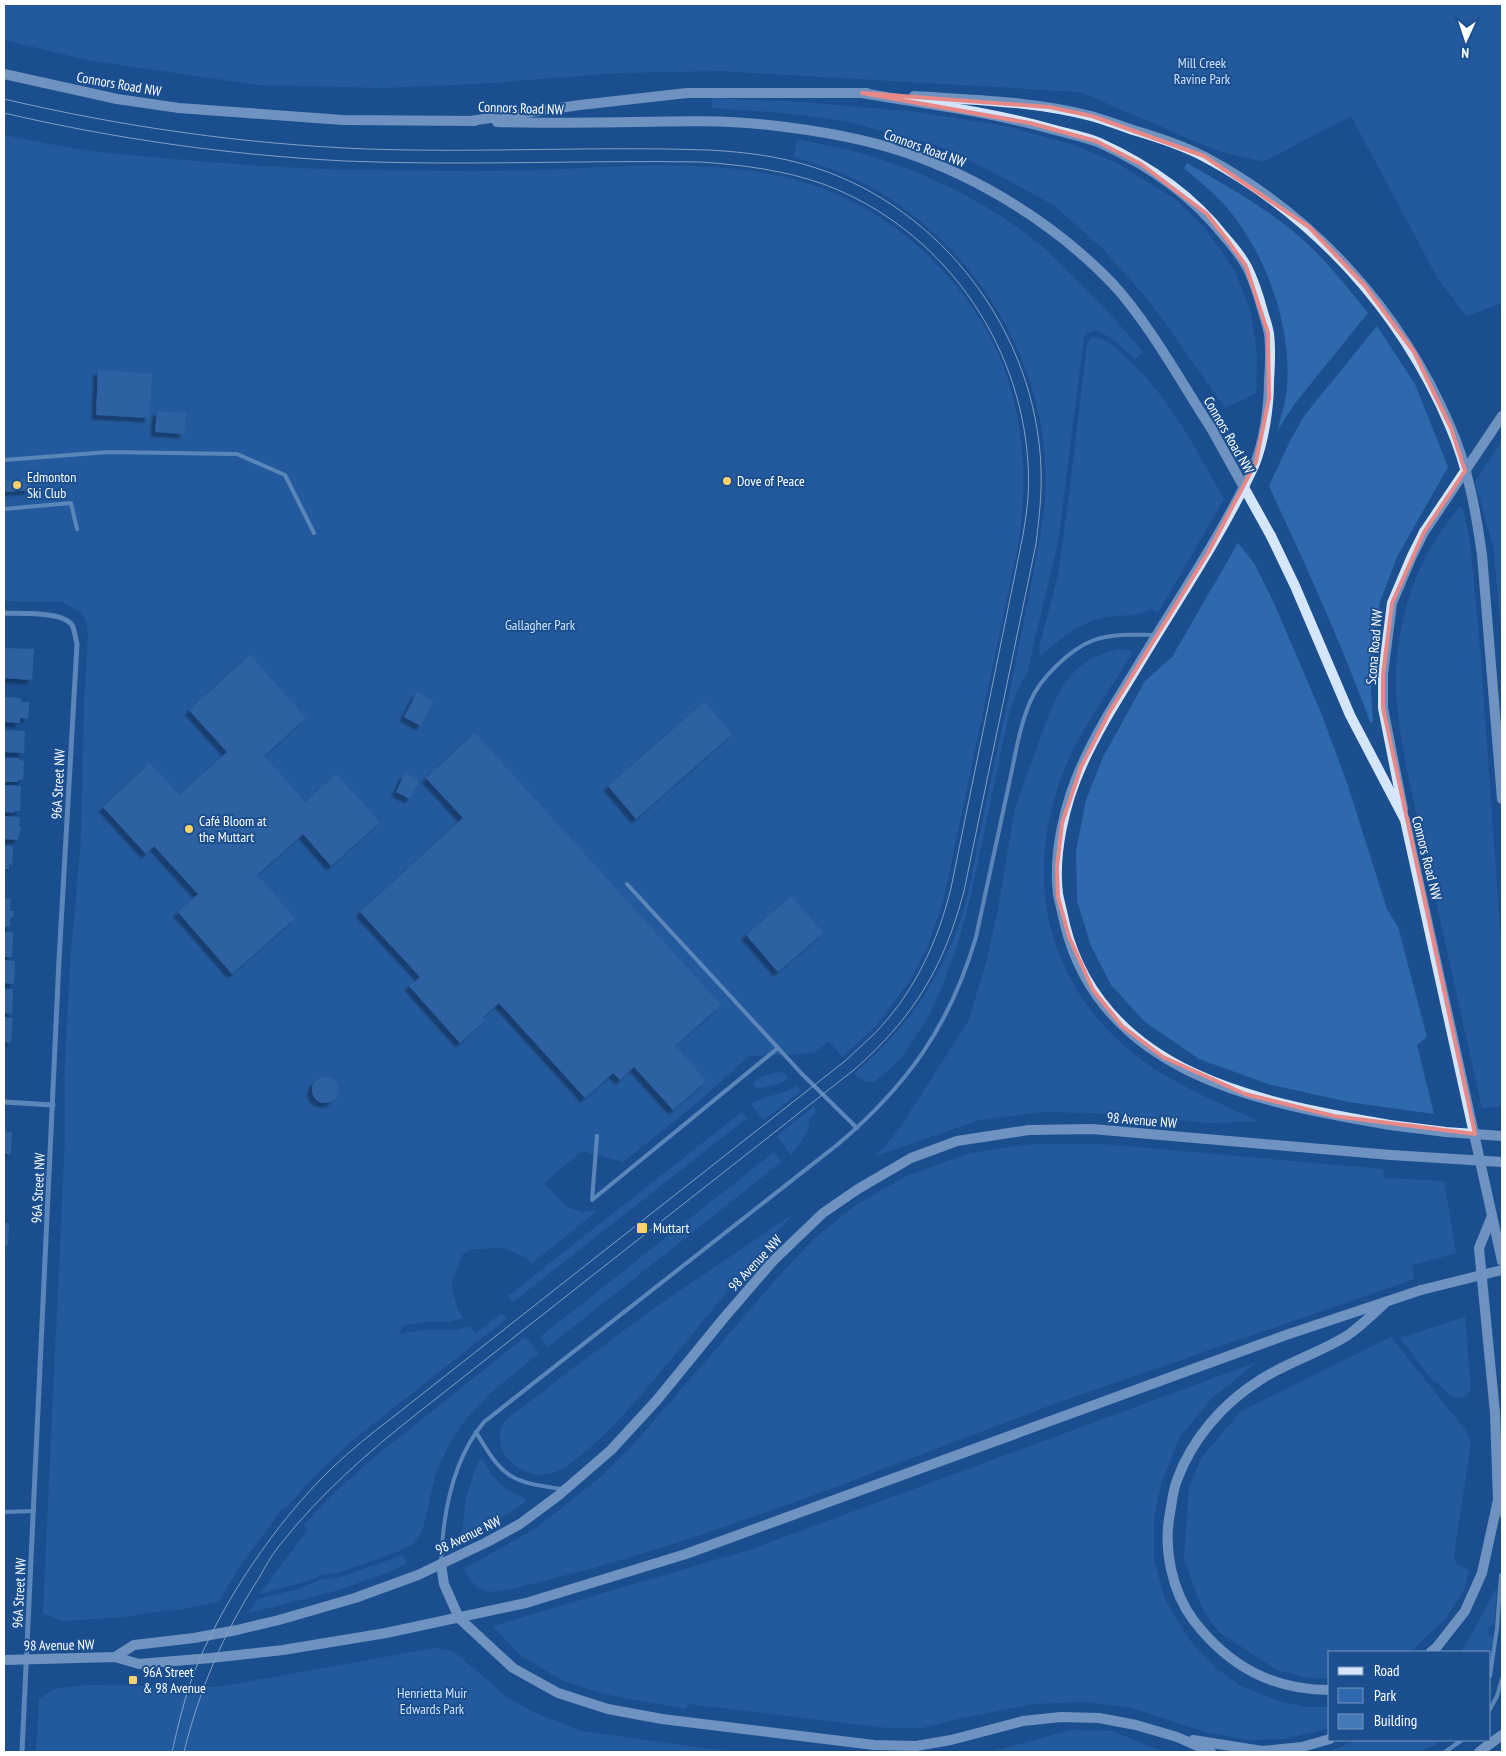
<svg xmlns="http://www.w3.org/2000/svg" width="1506" height="1756" viewBox="0 0 1506 1756" font-family="'PT Sans Narrow',sans-serif">
  <defs>
    <filter id="shadow"><feDropShadow dx="-4.5" dy="4.5" stdDeviation="1" flood-color="#0009"/></filter>
  </defs>
  <rect width="100%" height="100%" fill="#1b4f8f"/>
  <g fill="#2e69ad">
    <polygon points="4,4 1502,4 1502,303 1466,316 1437,277 1351,116 1263,162 1218,151 1080,92 721,71 618,73 477,84 384,88 258,85 87,60 4,40"/>
    <polygon points="712,98 801,102 917,112 1005,126 1074,145 1115,162 1174,198 1204,227 1235,271 1251,313 1257,354 1256,393 1225,408 1151,303 1104,250 1055,206 996,174 942,147 845,121 786,113 712,108"/>
    <path d="M4 135C31 140 58 146 85 150 114 154 144 156 173 159 240 165 308 170 376 170 431 171 486 172 541 170 711 162 852 148 967 300 1019 369 1031 457 1019 541L943 902 927 948 911 979 876 1026 842 1057 829 1041 815 1053 749 1056 698 1102 623 1162 582 1151 544 1183 564 1204 569 1208 580 1211V1212L595 1211 596 1212 531 1264 526 1258 505 1248 471 1249 462 1255 451 1285 458 1311 464 1318 449 1322H422L405 1325 398 1334 425 1330H458L470 1326 476 1333 502 1313 506 1319 348 1444 310 1481 285 1509 283 1508 242 1563 218 1602 171 1611V1609L126 1617 61 1621 43 1613 65 1137V1062L70 965 81 839 84 704 88 636 86 619 79 611 62 602 4 601Z"/>
    <path d="M797 139C823 145 849 149 874 157 934 176 989 204 1038 243 1050 252 1060 264 1071 274 1096 300 1121 325 1143 352L1135 359C1126 351 1106 331 1094 331 1090 331 1087 334 1084 337L1058 543 1033 646 1028 671 1018 689 1010 709 970 899 958 943 941 990 928 1017 900 1060 874 1082 864 1081 854 1074C897 1036 923 1005 948 952 968 911 974 862 983 817 1003 726 1022 635 1039 543 1042 524 1045 506 1046 487 1047 366 983 256 881 193 854 176 824 166 794 157Z"/>
    <path d="M1187 163C1225 185 1269 209 1302 239 1327 261 1347 287 1368 313L1296 402 1277 431C1281 416 1286 401 1287 386 1292 321 1262 241 1215 195 1205 186 1194 177 1184 168Z"/>
    <path d="M1377 326 1415 384 1448 467 1397 557 1380 602 1374 651 1371 691 1373 722H1370C1341 642 1305 564 1269 486L1291 439 1304 416Z"/>
    <path d="M1093 337C1104 337 1115 347 1122 354 1168 394 1195 447 1224 499L1158 613 1151 608C1141 618 1116 614 1101 618 1077 624 1059 640 1041 656L1039 648 1058 575 1068 503 1087 345 1089 340Z"/>
    <polygon points="1502,441 1502,637 1493,545 1475,482"/>
    <path d="M1459 507 1463 509 1470 540 1480 648 1502 955V1107L1482 1108 1409 780C1403 748 1396 715 1396 682 1396 635 1408 588 1431 547 1439 533 1450 520 1459 507Z"/>
    <polygon points="1238,543 1254,563 1274,603 1322,715 1348,786 1387,909 1398,927 1427,1037 1417,1045 1434,1114 1348,1102 1268,1084 1199,1059 1145,1022 1111,985 1091,946 1077,901 1076,851 1086,800 1103,757 1145,681 1172,657"/>
    <path d="M1120 649 1131 651 1132 654C1108 692 1077 734 1062 775 1023 880 1047 985 1135 1055 1172 1084 1216 1101 1258 1121L1209 1123 1096 1113 1042 1112 979 1120 876 1156 897 1132 968 1022 986 963 998 909 1015 808 1050 711 1062 687 1076 670 1092 658 1107 652Z"/>
    <path d="M779 1072 784 1073 789 1078C779 1086 769 1085 757 1089L753 1083 761 1077Z"/>
    <path d="M797 1086 801 1091 764 1120 751 1104C766 1095 781 1096 797 1086Z"/>
    <path d="M814 1106 816 1112 809 1119C810 1134 800 1143 791 1155L777 1136Z"/>
    <polygon points="742,1112 747,1118 513,1302 508,1296"/>
    <polygon points="1032,1144 1102,1144 1383,1169 1384,1178 1444,1181 1456,1253 1412,1265 1414,1279 1065,1400 809,1497 695,1537 601,1566 516,1588 492,1592 480,1589 470,1580 464,1569 536,1528 603,1475 641,1436 780,1275 815,1238 856,1205 904,1177 970,1153"/>
    <polygon points="774,1152 781,1162 548,1347 540,1337"/>
    <path d="M793 1214C754 1259 716 1305 678 1351 644 1391 610 1435 567 1466 530 1493 481 1450 507 1419L564 1375 650 1311Z"/>
    <path d="M1465 1317 1471 1389C1459 1408 1446 1393 1437 1381L1434 1382 1400 1338Z"/>
    <path d="M525 1337 539 1353C495 1390 462 1410 439 1466 431 1486 428 1511 422 1532L411 1545 399 1551 338 1573 321 1575 311 1580 260 1594 308 1529 304 1525 332 1495 372 1459Z"/>
    <polygon points="1391,1337 1466,1431 1471,1443 1454,1555 1456,1563 1469,1571 1464,1590 1445,1619 1410,1652 1330,1652 1330,1678 1308,1678 1277,1670 1219,1632 1202,1608 1184,1560 1189,1487 1202,1457 1241,1411"/>
    <polygon points="1257,1362 1211,1399 1180,1437 1162,1480 1154,1517 1154,1559 1165,1599 1181,1627 1195,1647 1216,1668 1239,1685 1275,1700 1305,1707 1330,1707 1330,1728 1327,1729 1284,1739 1249,1740 1205,1732 1132,1708 1087,1702 1034,1704 962,1718 923,1728 888,1728 688,1704 686,1709 604,1694 561,1680 520,1655 493,1626 749,1550"/>
    <path d="M482 1458C491 1478 505 1491 526 1499L525 1502 490 1526 465 1539 463 1538 462 1534 466 1498 478 1461Z"/>
    <polygon points="403,1555 407,1563 390,1572 335,1591 249,1613 257,1599 299,1589 320,1580 340,1577"/>
    <polygon points="1497,1587 1494,1626 1489,1626 1488,1635 1493,1636 1490,1658 1490,1652 1460,1652 1468,1641"/>
    <polygon points="435,1648 453,1651 507,1697 533,1712 581,1731 734,1752 36,1752 39,1699 54,1689 90,1685 218,1687"/>
    <polygon points="1071,1730 1112,1731 1165,1752 990,1752"/>
    <polygon points="1358,1740 1444,1740 1420,1752 1327,1752"/>
  </g>
  <g fill="#4478b7" filter="url(#shadow)">
    <polygon points="98,370 152,374 149,418 96,415"/>
    <polygon points="157,411 186,413 184,434 155,432"/>
    <polygon points="29,479 30,490 4,492 4,481"/>
    <polygon points="4,648 34,649 32,680 4,678"/>
    <polygon points="250,655 306,718 264,756 305,802 336,774 380,822 331,866 303,834 257,875 295,918 232,974 178,912 198,894 154,846 146,854 103,807 150,763 179,795 227,752 189,710"/>
    <polygon points="417,692 433,701 421,726 404,717"/>
    <polygon points="4,697 21,698 21,702 29,702 28,719 20,718 20,723 4,722"/>
    <polygon points="704,702 732,734 636,819 608,786"/>
    <polygon points="4,730 25,731 24,753 4,752"/>
    <polygon points="475,733 721,1005 675,1046 706,1081 673,1110 634,1067 620,1080 613,1073 585,1098 499,1003 483,1017 485,1020 460,1043 409,986 420,977 360,912 463,818 426,778"/>
    <polygon points="4,758 19,758 19,760 24,761 23,780 18,780 18,782 4,782"/>
    <polygon points="405,773 419,780 410,799 396,792"/>
    <polygon points="4,785 21,786 20,811 15,811 15,813 4,812"/>
    <polygon points="4,816 20,817 19,827 21,827 18,840 4,839"/>
    <polygon points="4,845 13,846 12,865 9,864 9,869 4,869"/>
    <polygon points="791,896 823,933 778,972 746,935"/>
    <polygon points="4,898 11,898 10,911 14,911 13,918 10,918 10,927 4,926"/>
    <polygon points="4,932 13,932 12,957 4,957"/>
    <polygon points="4,960 15,961 14,984 4,983"/>
    <polygon points="4,989 13,989 12,1014 4,1013"/>
    <polygon points="4,1017 13,1018 11,1043 4,1042"/>
    <circle cx="325" cy="1090" r="13"/>
    <polygon points="4,1131 12,1133 11,1154 4,1154"/>
    <polygon points="4,1223 9,1223 8,1246 4,1246"/>
  </g>
  <g fill="none" stroke-linecap="round" stroke-linejoin="round">
    <g stroke="#a9c9ee" stroke-width="4">
      <polyline points="4,460 109,452 237,454 285,475 314,533"/>
      <polyline points="4,509 71,503 77,529"/>
      <polyline points="627,884 802,1074 857,1128"/>
      <polyline points="597,1136 592,1200 778,1048"/>
      <path d="M476 1432C503 1478 510 1482 562 1489"/>
      <polyline points="1500,1507 1502,1516"/>
      <polyline points="4,1512 34,1511"/>
      <path d="M441 1561C443 1514 453 1459 484 1422L837 1145C907 1086 950 1026 976 937 987 886 998 835 1009 784 1015 757 1019 728 1030 702 1040 678 1070 649 1094 640 1114 633 1135 635 1155 635"/>
      <polyline points="1490,1676 1497,1628 1501,1575"/>
      <polyline points="1490,1709 1497,1696 1502,1679"/>
      <polyline points="1445,1752 1462,1740"/>
    </g>
    <g stroke="#a9c9ee" stroke-width="5">
      <path d="M4 613C19 614 63 611 72 625 75 630 75 638 77 644L59 960 22 1752"/>
      <polyline points="4,1102 53,1105"/>
    </g>
    <g stroke="#d6e6fa" stroke-width="10">
      <polyline points="4,74 117,99 179,108 343,120 475,121"/>
      <path d="M862 93C926 104 992 112 1055 130 1069 134 1086 137 1100 143 1148 165 1191 194 1224 236 1232 245 1241 256 1247 267 1254 281 1259 297 1263 312 1265 319 1268 327 1269 334 1271 350 1270 366 1269 381 1269 407 1264 442 1254 466 1221 537 1176 602 1136 669 1117 700 1097 731 1082 765 1065 802 1053 853 1058 894 1060 904 1063 915 1065 925 1102 1074 1260 1103 1390 1125"/>
      <path d="M914 96C974 100 1033 101 1091 116 1105 120 1119 125 1133 130 1157 137 1182 145 1205 157 1315 216 1401 311 1450 426 1468 467 1476 512 1482 555L1502 799"/>
      <polyline points="470,121 580,105 687,93 867,93"/>
      <path d="M497 122C543 123 589 123 635 122 680 121 725 120 769 125 814 130 862 138 904 152 981 178 1056 225 1112 283 1149 323 1181 382 1211 428"/>
      <polyline points="1271,536 1295,586 1350,715 1405,820 1502,1261"/>
      <polyline points="1403,809 1383,708 1383,674 1392,603 1412,556 1424,532"/>
      <polyline points="441,1564 444,1584 459,1618 513,1668 558,1693 608,1709 662,1719 874,1745 916,1746 951,1740 1023,1721 1061,1717 1099,1718 1136,1725 1177,1737 1211,1752"/>
      <polyline points="1431,1652 1436,1648 1465,1611 1482,1573 1498,1500 1495,1413 1479,1248 1492,1216"/>
      <polyline points="115,1657 134,1645 194,1638 237,1630 279,1620 355,1598 418,1575 487,1542 520,1524 559,1495 611,1450 657,1400 723,1319 773,1261 823,1213 858,1189 911,1158 957,1141 1029,1130 1092,1129 1391,1155"/>
      <polyline points="4,1660 115,1657 139,1664 211,1658 283,1650 386,1633 526,1603 686,1554 1286,1335 1421,1290"/>
      <path d="M1330 1690C1272 1690 1229 1666 1194 1621 1172 1592 1163 1549 1170 1513 1172 1502 1173 1490 1177 1480 1192 1439 1223 1403 1260 1380 1287 1362 1320 1353 1348 1335 1361 1326 1373 1314 1385 1303"/>
      <polyline points="1193,1740 1262,1751 1302,1747 1330,1739"/>
      <polyline points="1479,1752 1502,1735"/>
    </g>
    <g stroke="#fff" stroke-width="1">
      <path d="M4 99C123 127 244 144 366 149 480 153 595 146 709 150 744 152 779 156 813 167 943 208 1036 333 1041 468 1042 494 1039 519 1036 544L964 891C944 967 914 1017 855 1069L419 1412C368 1452 320 1494 279 1546 271 1556 265 1567 259 1578 224 1632 199 1690 184 1752"/>
      <path d="M4 113C115 139 230 155 345 161 463 166 582 160 701 162 742 165 784 170 823 184 940 227 1021 340 1028 464 1030 488 1027 511 1023 535L951 888C938 942 913 995 873 1035 864 1044 854 1052 845 1061L393 1417C372 1433 351 1450 332 1468 276 1522 221 1603 193 1675 184 1700 178 1726 172 1752"/>
    </g>
    <g stroke="#d6e6fa" stroke-width="10">
      <polyline points="1211,428 1271,536"/>
      <polyline points="1424,532 1502,416"/>
      <polyline points="1390,1125 1446,1132 1502,1136"/>
      <polyline points="1391,1155 1502,1162"/>
      <polyline points="1421,1290 1502,1270"/>
    </g>
  </g>
  <path d="M0 0H1506V1756H0ZM862 93 1049 107 1092 116 1204 156 1309 227 1365 286 1414 352 1451 428 1465 471 1424 532 1392 603 1383 674V708L1475 1134 1334 1116 1245 1094 1163 1057 1122 1026 1093 990 1069 937 1058 897 1057 867 1062 823 1081 767 1109 713 1209 551 1256 462 1269 398 1268 333 1246 266 1228 241 1207 214 1141 164 1096 141 1030 123Z" fill="#1b4f8f" fill-opacity=".55" fill-rule="evenodd"/>
  <path fill="none" stroke="#e88989" stroke-width="4" stroke-linejoin="round" d="M862 93 1049 107 1092 116 1204 156 1309 227 1365 286 1414 352 1451 428 1465 471 1424 532 1392 603 1383 674V708L1475 1134 1334 1116 1245 1094 1163 1057 1122 1026 1093 990 1069 937 1058 897 1057 867 1062 823 1081 767 1109 713 1209 551 1256 462 1269 398 1268 333 1246 266 1228 241 1207 214 1141 164 1096 141 1030 123Z"/>
  <g fill="#ffd166" stroke="#1b4f8f" stroke-width="2">
    <circle cx="727" cy="481" r="5"/>
    <circle cx="17" cy="485" r="5"/>
    <circle cx="189" cy="829" r="5"/>
    <rect x="636" y="1222" width="12" height="12" rx="2.5"/>
    <rect x="128" y="1675" width="10" height="10" rx="2.5"/>
  </g>
  <g text-anchor="middle" dominant-baseline="central" stroke-width="4" stroke-linejoin="round" paint-order="stroke">
    <g font-size="14" fill="#cfe3fa" stroke="#1b4f8f">
      <text x="1202" y="63">Mill Creek<tspan x="1202" dy="16">Ravine Park</tspan></text>
      <text x="540" y="625">Gallagher Park</text>
      <text x="432" y="1693">Henrietta Muir<tspan x="432" dy="16">Edwards Park</tspan></text>
    </g>
    <g font-size="14" fill="#fff" stroke="#1b4f8f">
      <text transform="translate(119 84) rotate(10)">Connors Road NW</text>
      <text transform="translate(521 108) rotate(2)">Connors Road NW</text>
      <text transform="translate(925 148) rotate(20)">Connors Road NW</text>
      <text transform="translate(1229 435) rotate(60)">Connors Road NW</text>
      <text transform="translate(1374 647) rotate(-85)">Scona Road NW</text>
      <text transform="translate(58 784) rotate(-87)">96A Street NW</text>
      <text transform="translate(1427 858) rotate(76)">Connors Road NW</text>
      <text transform="translate(1142 1120) rotate(5)">98 Avenue NW</text>
      <text transform="translate(38 1188) rotate(-87)">96A Street NW</text>
      <text transform="translate(755 1263) rotate(-47)">98 Avenue NW</text>
      <text transform="translate(468 1535) rotate(-26)">98 Avenue NW</text>
      <text transform="translate(19 1593) rotate(-87)">96A Street NW</text>
      <text transform="translate(59 1645) rotate(-1)">98 Avenue NW</text>
    </g>
    <g font-size="14" fill="#fff" stroke="#1b4f8f" text-anchor="start">
      <text x="27" y="477">Edmonton<tspan x="27" dy="16">Ski Club</tspan></text>
      <text x="737" y="481">Dove of Peace</text>
      <text x="199" y="821">Café Bloom at<tspan x="199" dy="16">the Muttart</tspan></text>
      <text x="653" y="1228">Muttart</text>
      <text x="143" y="1672">96A Street<tspan x="143" dy="16">&amp; 98 Avenue</tspan></text>
    </g>
  </g>
  <rect width="1506" height="1756" fill="none" stroke="#ffffff" stroke-width="10"/>
  <rect x="1328" y="1651" width="162" height="90" fill="#1b4f8f" stroke="#7695bc"/>
  <rect x="1338" y="1667" width="25" height="8" fill="#d6e6fa" stroke="#7695bc"/>
  <text x="1374" y="1676" font-size="15" fill="#ffffff">Road</text>
  <rect x="1338" y="1688" width="25" height="15" fill="#2e69ad" stroke="#7695bc"/>
  <text x="1374" y="1701" font-size="15" fill="#ffffff">Park</text>
  <rect x="1338" y="1714" width="25" height="15" fill="#4478b7" stroke="#7695bc"/>
  <text x="1374" y="1726" font-size="15" fill="#ffffff">Building</text>
  <g transform="translate(1466 40) rotate(183)" stroke="#1b4f8f" stroke-width="4" paint-order="stroke">
  <path d="M0-4L9 19L0 12L-9 19Z" fill="#ffffff"/>
  <text y="-8" font-size="14" font-weight="bold" text-anchor="middle" fill="#ffffff">N</text>
  </g>
</svg>
